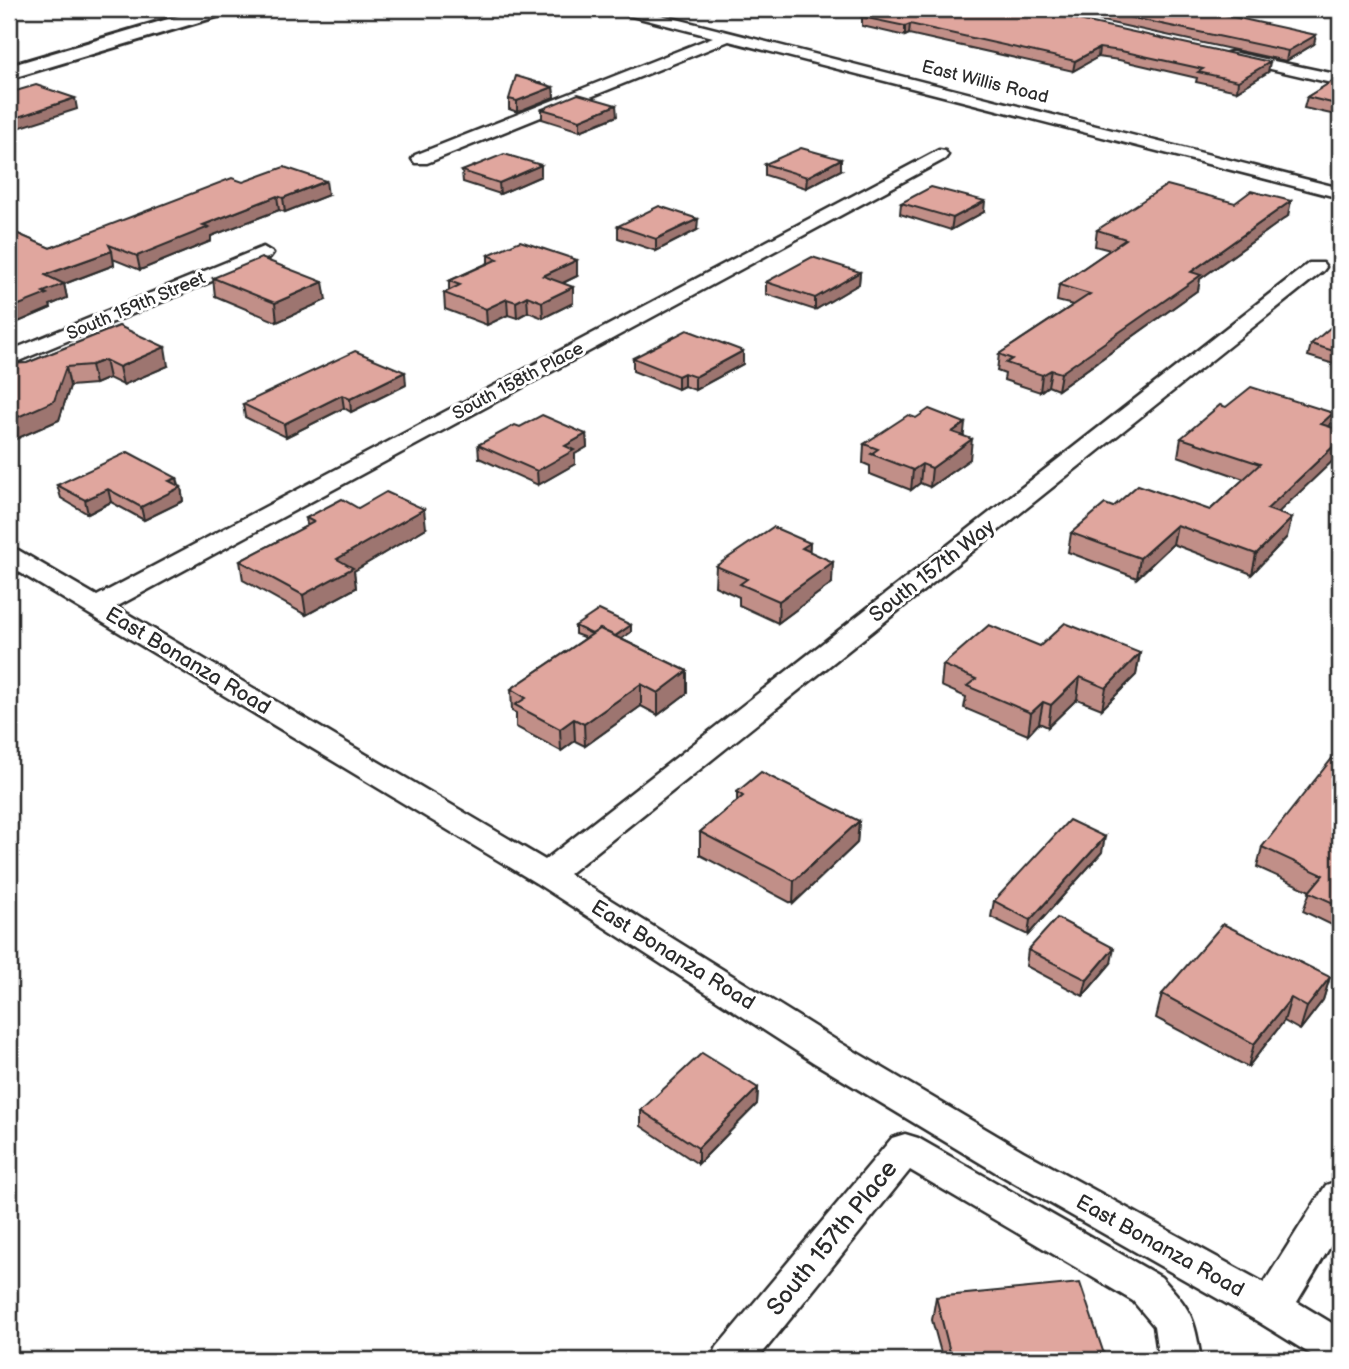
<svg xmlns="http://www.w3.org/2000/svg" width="1349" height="1369" viewBox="0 0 1349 1369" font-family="'Balsamiq Sans',sans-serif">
  <rect width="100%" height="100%" fill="#fff"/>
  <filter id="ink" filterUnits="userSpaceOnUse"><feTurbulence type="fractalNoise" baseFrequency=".0143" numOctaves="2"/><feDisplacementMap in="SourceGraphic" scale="14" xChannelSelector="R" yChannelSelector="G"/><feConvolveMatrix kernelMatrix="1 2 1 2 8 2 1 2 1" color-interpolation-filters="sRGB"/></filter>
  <g filter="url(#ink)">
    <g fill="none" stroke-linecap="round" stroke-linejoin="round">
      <g stroke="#2b2b2b" stroke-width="5">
        <g id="minor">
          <polygon points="614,9 637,9 1340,188 1340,198 729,41 427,163 415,163 412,159 415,155 713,37 616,12"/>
          <polygon points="1232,52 1340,75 1340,85 1227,59 1225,56 1227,53"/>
          <polygon points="939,150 945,151 948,155 945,159 116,607 545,860 1309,263 1323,263 1326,267 1323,271 569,874 839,1042 1023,1151 1264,1283 1326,1185 1340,1180 1340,1230 1297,1302 1340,1328 1340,1360 1320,1360 1257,1321 997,1173 813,1062 536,883 9,566 9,547 18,550 97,596"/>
          <polygon points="263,247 273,253 270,257 9,365 9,351"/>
          <path d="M905 1134 918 1138 1161 1277C1191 1310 1194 1315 1201 1360H1159L1154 1326 1133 1301 910 1170 757 1360H711L717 1347 892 1138Z"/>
        </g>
      </g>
      <g stroke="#2b2b2b" stroke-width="6">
        <polygon id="secondary" points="202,9 232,9 229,13 9,79 9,66"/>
      </g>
      <use href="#minor" fill="#fff" fill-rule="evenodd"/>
      <use href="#secondary" fill="#fff" fill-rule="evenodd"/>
    </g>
    <g fill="#c18f88" stroke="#2b2b2b" stroke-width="2">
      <polygon points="878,9 1029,9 1268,72 1237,91 1196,82 1197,78 1119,60 1098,57 1073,71 909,34 905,36 862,26 862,17 880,9"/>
      <polygon points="1047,9 1176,9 1314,44 1286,61"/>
      <polygon points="1340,77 1340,116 1304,108 1307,97"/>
      <polygon points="553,87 554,97 517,112 509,109 509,99"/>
      <polygon points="542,109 617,116 580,131 542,119"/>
      <polygon points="765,164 841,170 806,188 765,175"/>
      <polygon points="541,165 541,176 500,194 463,182 462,171"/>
      <polygon points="243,182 328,195 285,212 279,210 211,236 211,241 140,270 113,259 114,265 64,284 67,298 50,305 51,308 9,326 9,230 50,248"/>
      <polygon points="901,203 984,212 951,230 900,214"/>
      <polygon points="1235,203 1288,216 1200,279 1198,290 1058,390 1048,386 1040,392 1004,380 1005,374 997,371 999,354 1073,305 1057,301 1059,285 1110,250 1095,246 1097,230"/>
      <polygon points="618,226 697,230 656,251 618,238"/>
      <polygon points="488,255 577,276 563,283 573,303 543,318 528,312 517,318 508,315 487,325 445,309 444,293 449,290 449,281 488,263"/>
      <polygon points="860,272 859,284 815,310 766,294 766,282"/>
      <polygon points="213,278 326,300 277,322 215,296"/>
      <polygon points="1340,322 1340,366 1308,356 1311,344"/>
      <polygon points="119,326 168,366 123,385 109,378 95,384 70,386 59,420 9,442 9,364 27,363"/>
      <polygon points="743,351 743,364 695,390 684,386 678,389 633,371 633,358"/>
      <polygon points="406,385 351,412 344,408 286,437 245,417 243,404"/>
      <polygon points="1333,413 1330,427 1278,513 1287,537 1252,574 1173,544 1137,578 1068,552 1071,533 1113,507 1210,510 1244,479 1178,456 1181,438"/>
      <polygon points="520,427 586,434 587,447 575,454 575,464 538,485 479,458 478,445"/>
      <polygon points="964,436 970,459 930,487 920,483 911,490 870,474 870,466 863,463 864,444"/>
      <polygon points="177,478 179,486 181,487 183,501 144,520 111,502 88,514 61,498 57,485"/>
      <polygon points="358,508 426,528 354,571 356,588 306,615 243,580 240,561 307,526 306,518"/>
      <polygon points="810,543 809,552 832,583 778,623 739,605 739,597 715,586 716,566"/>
      <polygon points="631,625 631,632 621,639 687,671 687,693 658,715 641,706 585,746 575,741 561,751 516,727 516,713 512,711 511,689 586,638 575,634 575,626"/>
      <polygon points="1040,646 1140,653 1136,675 1102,709 1077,699 1048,727 1039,723 1028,735 964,708 966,697 941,686 943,665"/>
      <polygon points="1340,758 1340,929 1303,911 1310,891 1257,867 1262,847"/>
      <polygon points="737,792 859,821 857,843 793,904 700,855 700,832 737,801"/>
      <polygon points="1102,852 1028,935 991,917 994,901"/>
      <polygon points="1028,950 1111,963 1083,996 1026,966"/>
      <polygon points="1330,977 1323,1000 1300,1030 1284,1021 1248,1067 1156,1018 1162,994"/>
      <polygon points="758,1088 757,1104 698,1164 641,1126 641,1110"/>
      <polygon points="936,1297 1106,1360 943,1360 932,1320"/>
    </g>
    <g fill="#9d746f" stroke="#2b2b2b" stroke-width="2">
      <polygon points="910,24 909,34 905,36 905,26"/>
      <polygon points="1316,35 1314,44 1286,61 1288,51"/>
      <polygon points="1099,48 1098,57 1073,71 1075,61"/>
      <polygon points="1270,62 1268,72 1237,91 1238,81"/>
      <polygon points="553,87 554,97 517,112 517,101"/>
      <polygon points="75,98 77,109 9,131 9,120"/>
      <polygon points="616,105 617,116 580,131 580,120"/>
      <polygon points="841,159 841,170 806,188 807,177"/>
      <polygon points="541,165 541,176 500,194 499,183"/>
      <polygon points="326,181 328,195 285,212 283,198"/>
      <polygon points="277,196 279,210 211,236 211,241 140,270 137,256 203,225"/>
      <polygon points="985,201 984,212 951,230 953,218"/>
      <polygon points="1291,201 1288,216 1200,279 1198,290 1058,390 1061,373 1191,272"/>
      <polygon points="698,219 697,230 656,251 656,239"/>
      <polygon points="112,251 114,265 64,284 67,298 50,305 51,308 9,326 9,309 45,275"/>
      <polygon points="577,260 577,276 544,292 543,276"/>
      <polygon points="860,272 859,284 815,310 815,298"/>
      <polygon points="323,282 326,300 277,322 275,303"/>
      <polygon points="573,287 573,303 543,318 542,302"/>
      <polygon points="527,296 528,312 517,318 516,302"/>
      <polygon points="507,299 508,315 487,325 486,309"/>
      <polygon points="165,347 168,366 123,385 119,367"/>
      <polygon points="743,351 743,364 695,390 695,377"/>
      <polygon points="105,360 109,378 95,384 91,365"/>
      <polygon points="66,367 70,386 59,420 9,442 9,421"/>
      <polygon points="1051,370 1048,386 1040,392 1042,375"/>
      <polygon points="405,372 406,385 351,412 350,399"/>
      <polygon points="684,373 684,386 678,389 678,376"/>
      <polygon points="342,395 344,408 286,437 284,424"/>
      <polygon points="1333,413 1329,431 1321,424"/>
      <polygon points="965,423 963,442 952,432"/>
      <polygon points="586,434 587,447 575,454 575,464 538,485 537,471 565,446"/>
      <polygon points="972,439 970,459 930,487 932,468"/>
      <polygon points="1340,440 1340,454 1262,528 1267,509"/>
      <polygon points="922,464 920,483 911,490 913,470"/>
      <polygon points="177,478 179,488 181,487 183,501 144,520 141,507 169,481"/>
      <polygon points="108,489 111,502 88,514 85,500"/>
      <polygon points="424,509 426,528 354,571 356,588 306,615 303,595 337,559"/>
      <polygon points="1292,518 1287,537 1252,574 1256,554"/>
      <polygon points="1177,525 1173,544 1137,578 1140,558"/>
      <polygon points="810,543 809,563 802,548"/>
      <polygon points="833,562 832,583 778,623 779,601"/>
      <polygon points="631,625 631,632 607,649 607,642"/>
      <polygon points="1140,653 1136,675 1102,709 1106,688"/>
      <polygon points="687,671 687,693 658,715 658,693"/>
      <polygon points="1080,677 1077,699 1048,727 1051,705"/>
      <polygon points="641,684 641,706 585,746 584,724"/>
      <polygon points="1043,702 1039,723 1028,735 1031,713"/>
      <polygon points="574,719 575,741 561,751 560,729"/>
      <polygon points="859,821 857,843 793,904 794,881"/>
      <polygon points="1105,837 1102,852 1028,935 1030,920"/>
      <polygon points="1114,948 1111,963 1083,996 1087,980"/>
      <polygon points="1330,977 1323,1000 1300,1030 1307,1007"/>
      <polygon points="1291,998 1284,1021 1248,1067 1254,1044"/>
      <polygon points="758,1088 757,1104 698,1164 698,1148"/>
    </g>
    <g fill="#e0a69e" stroke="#2b2b2b" stroke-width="2">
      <polygon points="881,9 1029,9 1270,62 1238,81 1198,72 1203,69 1121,51 1099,48 1075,61 910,24 905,26 862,17"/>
      <polygon points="1091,9 1176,9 1196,13 1202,10 1316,35 1288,51"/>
      <polygon points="516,76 553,87 517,101 509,99"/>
      <polygon points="1339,77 1340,77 1340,105 1307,97"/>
      <polygon points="36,85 75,98 9,120 9,93"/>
      <polygon points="578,94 616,105 580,120 542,109"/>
      <polygon points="801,148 841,159 807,177 765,164"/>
      <polygon points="504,154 541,165 499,183 462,171"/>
      <polygon points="284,167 326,181 283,198 277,196 203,225 209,227 137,256 109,245 112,251 45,275 64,284 43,292 47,294 9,309 9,230 50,248 232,178 243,182"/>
      <polygon points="1167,185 1235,203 1251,191 1291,201 1191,272 1201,275 1061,373 1051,370 1042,375 1006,363 1012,359 999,354 1090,294 1059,285 1126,239 1097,230"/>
      <polygon points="931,187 985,201 953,218 901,203"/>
      <polygon points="659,206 698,219 656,239 618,226"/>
      <polygon points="520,241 577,260 543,276 573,287 542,302 527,296 516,302 507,299 486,309 444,293 460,285 449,281 498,259 488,255"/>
      <polygon points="812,257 860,272 815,298 766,282"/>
      <polygon points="261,258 323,282 275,303 213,278"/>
      <polygon points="1338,321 1340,322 1340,353 1311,344"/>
      <polygon points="119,326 165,347 119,367 105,360 91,365 66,367 54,401 9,421 9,364 27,363"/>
      <polygon points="687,330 743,351 695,377 684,373 678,376 633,358"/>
      <polygon points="355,351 405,372 350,399 342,395 284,424 243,404"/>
      <polygon points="1251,387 1333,413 1321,424 1340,430 1340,440 1267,509 1292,518 1256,554 1177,525 1140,558 1071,533 1105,504 1113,507 1138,485 1210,510 1260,464 1181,438 1220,405 1226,407"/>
      <polygon points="929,409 965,423 952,432 972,439 932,468 922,464 913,470 871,454 878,449 864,444 908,415 916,418"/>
      <polygon points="542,415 586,434 565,446 574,450 537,471 478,445 515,425 520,427"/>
      <polygon points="128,452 177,478 169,481 181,487 141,507 108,489 85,500 57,485"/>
      <polygon points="386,492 424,509 337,559 353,568 303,595 240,561 314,522 306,518 342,499 358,508"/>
      <polygon points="773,527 810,543 802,548 833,562 779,601 740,584 747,579 716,566"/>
      <polygon points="599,610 631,625 615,636 600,629 592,634 575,626"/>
      <polygon points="1065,623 1140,653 1106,688 1080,677 1051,705 1043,702 1031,713 967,686 976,679 943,665 989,625 1040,646"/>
      <polygon points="600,629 687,671 658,693 641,684 584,724 574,719 560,729 515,705 526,698 511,689"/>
      <polygon points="1334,756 1340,758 1340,906 1309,892 1323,875 1262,847"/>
      <polygon points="761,772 859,821 794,881 700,832 743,796 737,792"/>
      <polygon points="1069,820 1105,837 1030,920 994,901"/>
      <polygon points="1057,918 1114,948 1087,980 1028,950"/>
      <polygon points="1223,924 1330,977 1307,1007 1291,998 1254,1044 1162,994"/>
      <polygon points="702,1053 758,1088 698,1148 641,1110"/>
      <polygon points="1080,1283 1106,1360 952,1360 936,1297"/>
    </g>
  </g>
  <g text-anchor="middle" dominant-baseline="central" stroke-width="6" stroke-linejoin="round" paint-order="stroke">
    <g font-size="18" fill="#2b2b2b" stroke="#fff">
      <text transform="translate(985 82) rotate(14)">East Willis Road</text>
      <text transform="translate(136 306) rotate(-23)">South 159th Street</text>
      <text transform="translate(518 381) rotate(-28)">South 158th Place</text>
    </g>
    <g font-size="21" fill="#2b2b2b" stroke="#fff">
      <text transform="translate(932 571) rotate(-38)">South 157th Way</text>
      <text transform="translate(188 661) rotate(31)">East Bonanza Road</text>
      <text transform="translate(673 955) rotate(32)">East Bonanza Road</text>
      <text transform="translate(1160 1246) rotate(29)">East Bonanza Road</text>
    </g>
    <g font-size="24" fill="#2b2b2b" stroke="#fff">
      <text transform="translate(832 1238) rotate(-51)">South 157th Place</text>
    </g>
  </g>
  <rect width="1349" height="1369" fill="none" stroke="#fff" stroke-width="35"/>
  <rect x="18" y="18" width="1314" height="1334" fill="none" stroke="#2b2b2b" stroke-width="2.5" filter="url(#ink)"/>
</svg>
